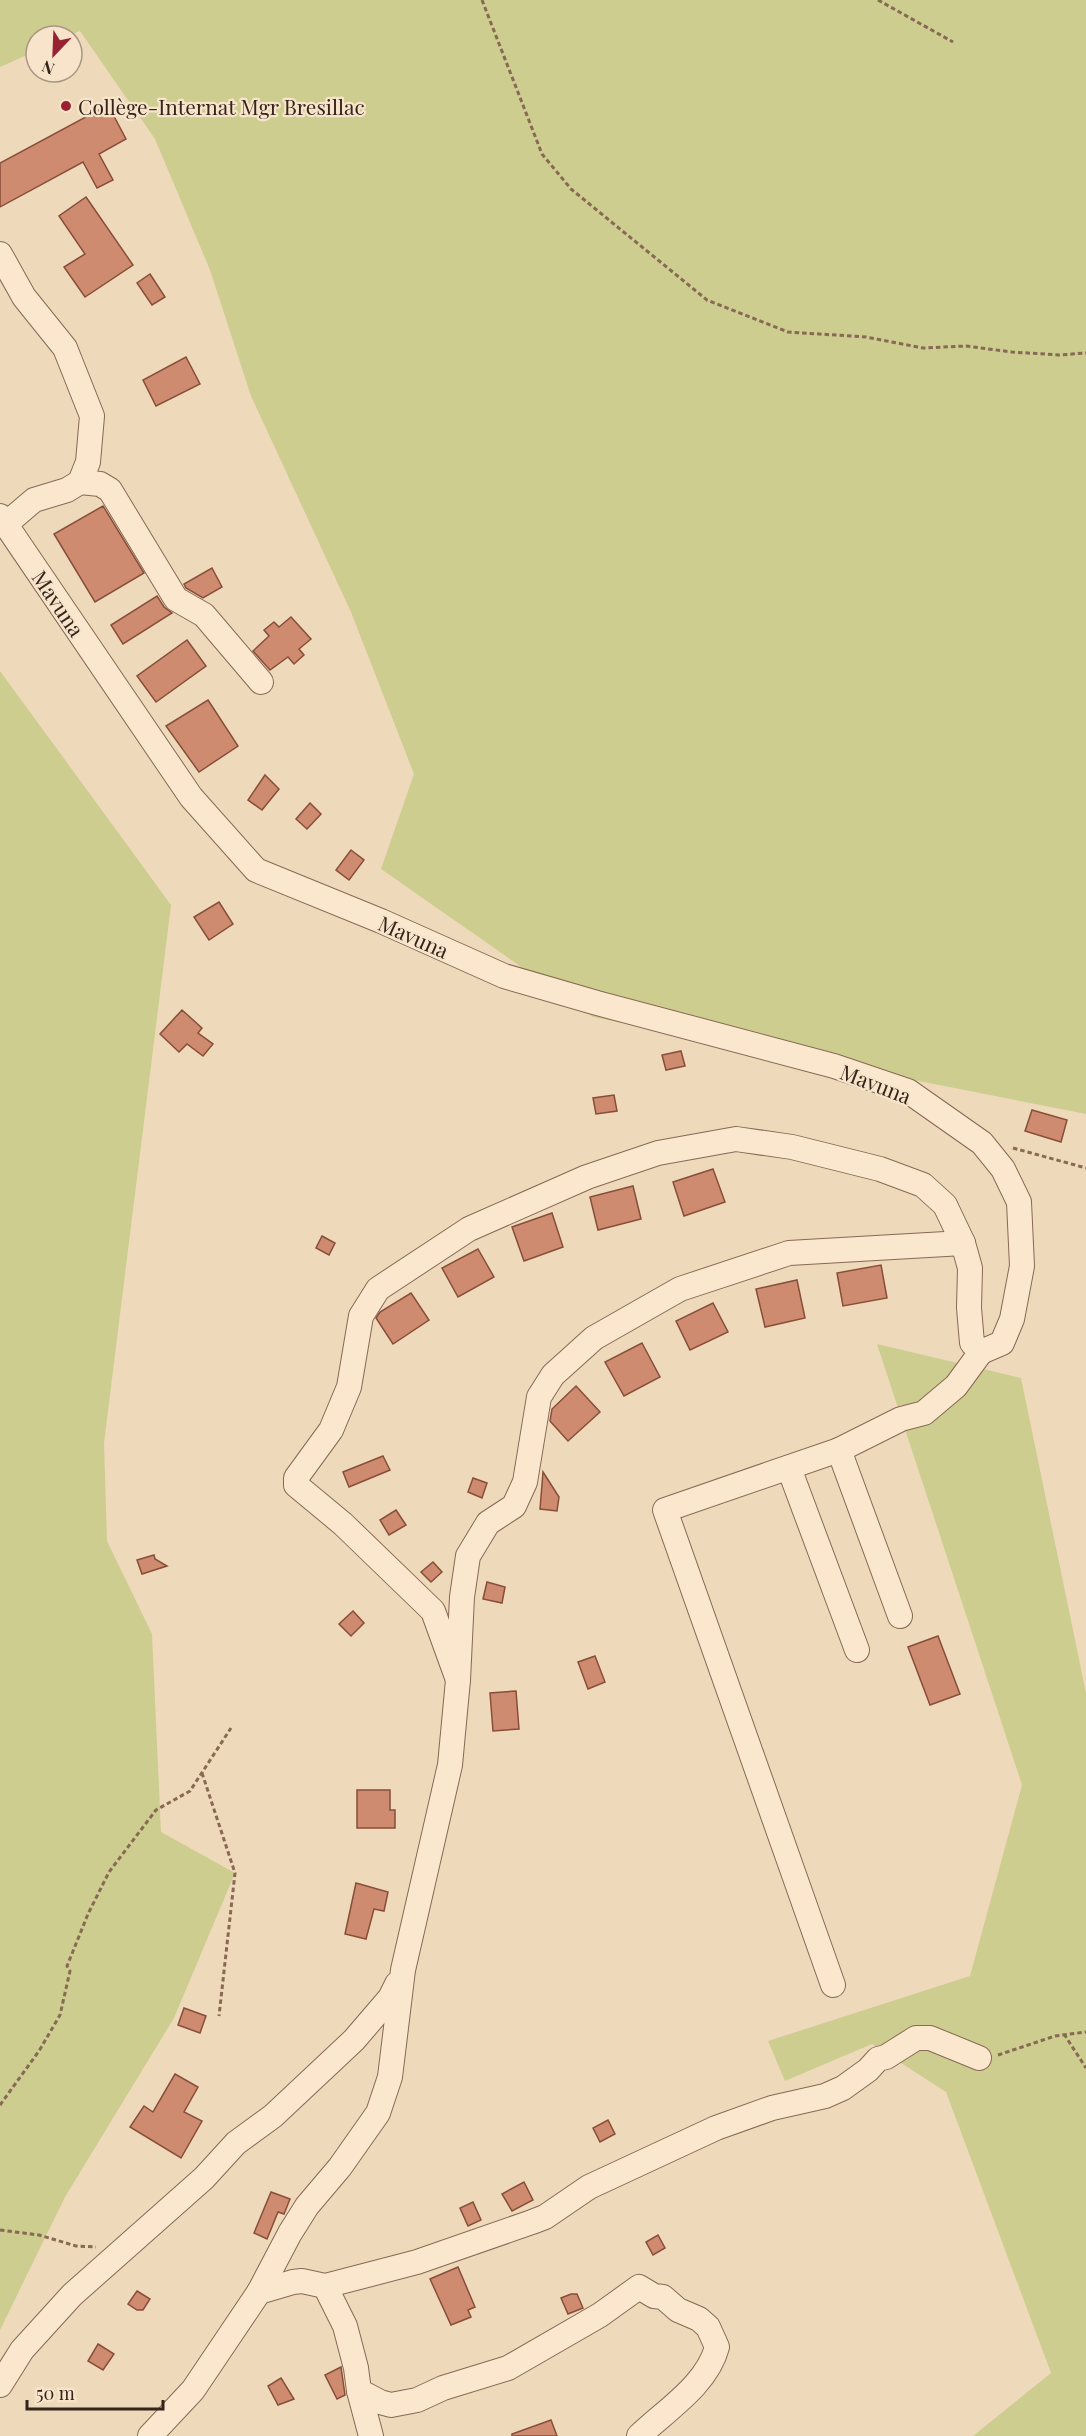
<svg xmlns="http://www.w3.org/2000/svg" width="1086" height="2436" viewBox="0 0 1086 2436" font-family="'Playfair Display',serif">
  <rect width="100%" height="100%" fill="#efd9bb"/>
  <g fill="#cdcd8f">
    <polygon points="0,0 1086,0 1086,1114 593,1017 381,869 414,774 351,612 251,396 210,270 155,139 80,31 68,36 36,36 36,51 0,67"/>
    <polygon points="0,671 171,905 104,1443 107,1541 152,1634 161,1832 235,1873 174,2018 65,2197 0,2330"/>
    <polygon points="877,1344 1021,1378 1086,1693 1086,2436 973,2436 1051,2373 946,2092 872,2044 785,2081 768,2041 970,1976 1022,1785"/>
  </g>
  <g fill="#cf8b6f" stroke="#874e39" stroke-width="1.5">
    <polygon points="108,105 126,139 99,154 113,180 97,188 83,162 0,207 0,163"/>
    <polygon points="86,197 133,265 85,297 64,267 85,254 59,216"/>
    <polygon points="150,274 165,297 152,305 137,283"/>
    <polygon points="186,357 200,384 156,406 143,380"/>
    <polygon points="103,506 144,573 95,602 54,534"/>
    <polygon points="212,568 222,587 203,598 186,588 184,584"/>
    <polygon points="157,596 164,607 172,613 123,644 111,625"/>
    <polygon points="291,617 311,639 299,649 304,655 294,664 288,657 270,670 253,651 269,636 264,630 274,622 279,627"/>
    <polygon points="187,640 206,666 156,702 137,676"/>
    <polygon points="208,700 238,746 199,772 166,726"/>
    <polygon points="265,775 279,789 262,810 248,800"/>
    <polygon points="310,803 321,814 307,829 296,819"/>
    <polygon points="351,850 364,860 349,880 336,870"/>
    <polygon points="219,902 233,924 209,940 194,917"/>
    <polygon points="182,1010 202,1028 198,1033 213,1044 203,1056 187,1044 179,1052 160,1034"/>
    <polygon points="681,1051 685,1066 666,1070 662,1055"/>
    <polygon points="614,1095 617,1111 596,1114 593,1098"/>
    <polygon points="1032,1110 1067,1120 1061,1142 1025,1131"/>
    <polygon points="713,1169 725,1202 684,1216 673,1182"/>
    <polygon points="633,1186 641,1219 598,1230 590,1197"/>
    <polygon points="552,1213 563,1247 524,1261 512,1227"/>
    <polygon points="322,1236 335,1243 329,1255 316,1248"/>
    <polygon points="478,1249 494,1277 458,1297 442,1268"/>
    <polygon points="881,1265 887,1298 843,1306 837,1273"/>
    <polygon points="797,1280 805,1318 765,1327 756,1289"/>
    <polygon points="411,1293 429,1320 393,1344 376,1318 380,1312"/>
    <polygon points="713,1303 728,1332 690,1350 676,1321"/>
    <polygon points="642,1343 660,1377 624,1396 605,1362"/>
    <polygon points="576,1386 600,1412 568,1441 550,1421 552,1409"/>
    <polygon points="383,1456 390,1470 349,1487 343,1472"/>
    <polygon points="543,1472 559,1497 557,1511 540,1509"/>
    <polygon points="473,1478 487,1483 482,1498 468,1492"/>
    <polygon points="396,1510 406,1525 389,1535 380,1520"/>
    <polygon points="154,1555 155,1559 167,1566 142,1574 137,1560"/>
    <polygon points="433,1562 442,1572 431,1582 421,1572"/>
    <polygon points="487,1582 505,1587 502,1603 483,1599"/>
    <polygon points="353,1611 364,1623 351,1636 339,1624"/>
    <polygon points="938,1636 960,1694 930,1705 908,1647"/>
    <polygon points="595,1656 605,1682 588,1689 578,1662"/>
    <polygon points="516,1691 519,1729 493,1731 490,1693"/>
    <polygon points="357,1790 390,1790 390,1810 395,1810 395,1828 357,1828"/>
    <polygon points="356,1883 388,1892 384,1911 374,1909 366,1939 345,1934"/>
    <polygon points="184,2008 206,2016 200,2033 178,2025"/>
    <polygon points="175,2074 198,2087 184,2112 202,2121 181,2158 130,2127 144,2106 153,2112"/>
    <polygon points="608,2120 615,2134 600,2142 593,2128"/>
    <polygon points="524,2182 533,2200 512,2211 502,2194"/>
    <polygon points="271,2192 290,2199 284,2214 278,2212 267,2239 254,2233"/>
    <polygon points="473,2202 481,2220 468,2226 460,2208"/>
    <polygon points="658,2235 665,2248 653,2255 646,2242"/>
    <polygon points="458,2267 475,2307 468,2310 471,2317 451,2325 430,2279"/>
    <polygon points="137,2291 150,2299 143,2310 137,2310 128,2304"/>
    <polygon points="571,2294 577,2294 583,2308 568,2314 561,2298"/>
    <polygon points="98,2344 114,2354 103,2370 88,2361"/>
    <polygon points="341,2367 345,2395 337,2399 325,2375"/>
    <polygon points="281,2378 294,2399 278,2405 268,2386"/>
    <polygon points="551,2420 557,2436 512,2436 512,2434"/>
  </g>
  <g fill="none" stroke-linecap="round" stroke-linejoin="round">
    <g stroke="#876954" stroke-width="26">
      <g id="minor">
        <polyline points="0,254 24,297 65,348 92,416 88,462 80,482 67,490 34,500 6,524"/>
        <polyline points="80,482 100,484 110,490 176,599 204,615 261,682"/>
        <polyline points="0,516 191,797 256,870 381,921 504,976 597,1003 834,1066 908,1091 982,1143 1003,1169 1019,1202 1022,1266 1012,1319 1002,1343 981,1352 972,1343 969,1308 970,1268 963,1243 945,1205 923,1185 880,1169 792,1147 736,1139 658,1153 587,1177 469,1229 378,1289 361,1316 349,1387 331,1430 296,1478 296,1485 343,1524 433,1611 458,1680"/>
        <polyline points="789,1468 857,1650"/>
        <polyline points="900,1616 839,1450 901,1419 924,1413 956,1386 981,1352"/>
        <polyline points="833,1985 665,1510 839,1450"/>
        <path d="M325 2286 345 2326 356 2368 359 2391 380 2402 391 2405 417 2400 443 2388 508 2368 600 2315 639 2287 654 2296 663 2297 678 2310 699 2319 708 2327 717 2347C707 2385 666 2410 639 2436"/>
        <polyline points="259,2292 293,2282 302,2281 325,2286 417,2262 532,2222 545,2217 589,2187 716,2128 772,2108 825,2096 843,2088 868,2070 878,2059 886,2057 916,2038 930,2038 979,2058"/>
        <polyline points="0,2385 22,2350 72,2295 204,2178 236,2143 273,2116 354,2040 390,1998 397,1984"/>
        <polyline points="359,2391 371,2436"/>
        <polyline points="150,2436 193,2390 259,2292 290,2233 307,2206 340,2167 378,2113 390,2077 403,1970 450,1765 458,1680 462,1597 468,1556 488,1523 514,1506 525,1482 539,1397 553,1375 594,1338 680,1289 789,1253 963,1243"/>
      </g>
    </g>
    <g stroke="#876954" stroke-width="3" stroke-dasharray="4.5 3" stroke-linecap="butt">
      <polyline points="482,0 542,154 571,189 707,300 788,332 866,337 923,348 966,346 1012,352 1059,355 1086,353"/>
      <polyline points="878,0 953,42"/>
      <polyline points="1013,1148 1086,1168"/>
      <polyline points="202,1773 235,1873 219,2016"/>
      <polyline points="1064,2034 1086,2068"/>
      <polyline points="998,2055 1055,2036 1086,2032"/>
      <polyline points="0,2105 39,2051 60,2015 70,1971 67,1966 88,1914 109,1872 156,1810 190,1791 231,1728"/>
      <polyline points="0,2230 39,2235 76,2246 96,2247"/>
    </g>
    <use href="#minor" stroke="#fae7ce" stroke-width="24"/>
  </g>
  <circle fill="#982232" stroke="#f7e4cb" stroke-width="2" cx="66" cy="106" r="6"/>
  <g text-anchor="middle" dominant-baseline="central" stroke-width="4.5" stroke-linejoin="round" paint-order="stroke">
    <g font-size="21" fill="#35241a" stroke="#f7e4cb" text-anchor="start">
      <text x="78" y="106">Collège-Internat Mgr Bresillac</text>
    </g>
    <g font-size="21" fill="#35241a" stroke="#f7e4cb">
      <text transform="translate(59 603) rotate(56)">Mavuna</text>
      <text transform="translate(414 936) rotate(24)">Mavuna</text>
      <text transform="translate(876 1083) rotate(21)">Mavuna</text>
    </g>
  </g>
  <g transform="translate(54 54) rotate(203)"><circle r="28" fill="#f7e4cb" stroke="#a99784" stroke-width="1.5"/>
  <path d="M0-4.5L10 22L0 15L-10 22Z" fill="#982232"/>
  <text y="-9" font-size="16" font-weight="bold" text-anchor="middle" fill="#35241a">N</text>
  </g>
  <path d="M27 2400v9h136v-9" fill="none" stroke="#35241a" stroke-width="3"/>
  <text x="36" y="2400" font-size="18" fill="#35241a" stroke="#f7e4cb" stroke-width="4.5" paint-order="stroke">50 m</text>
</svg>
